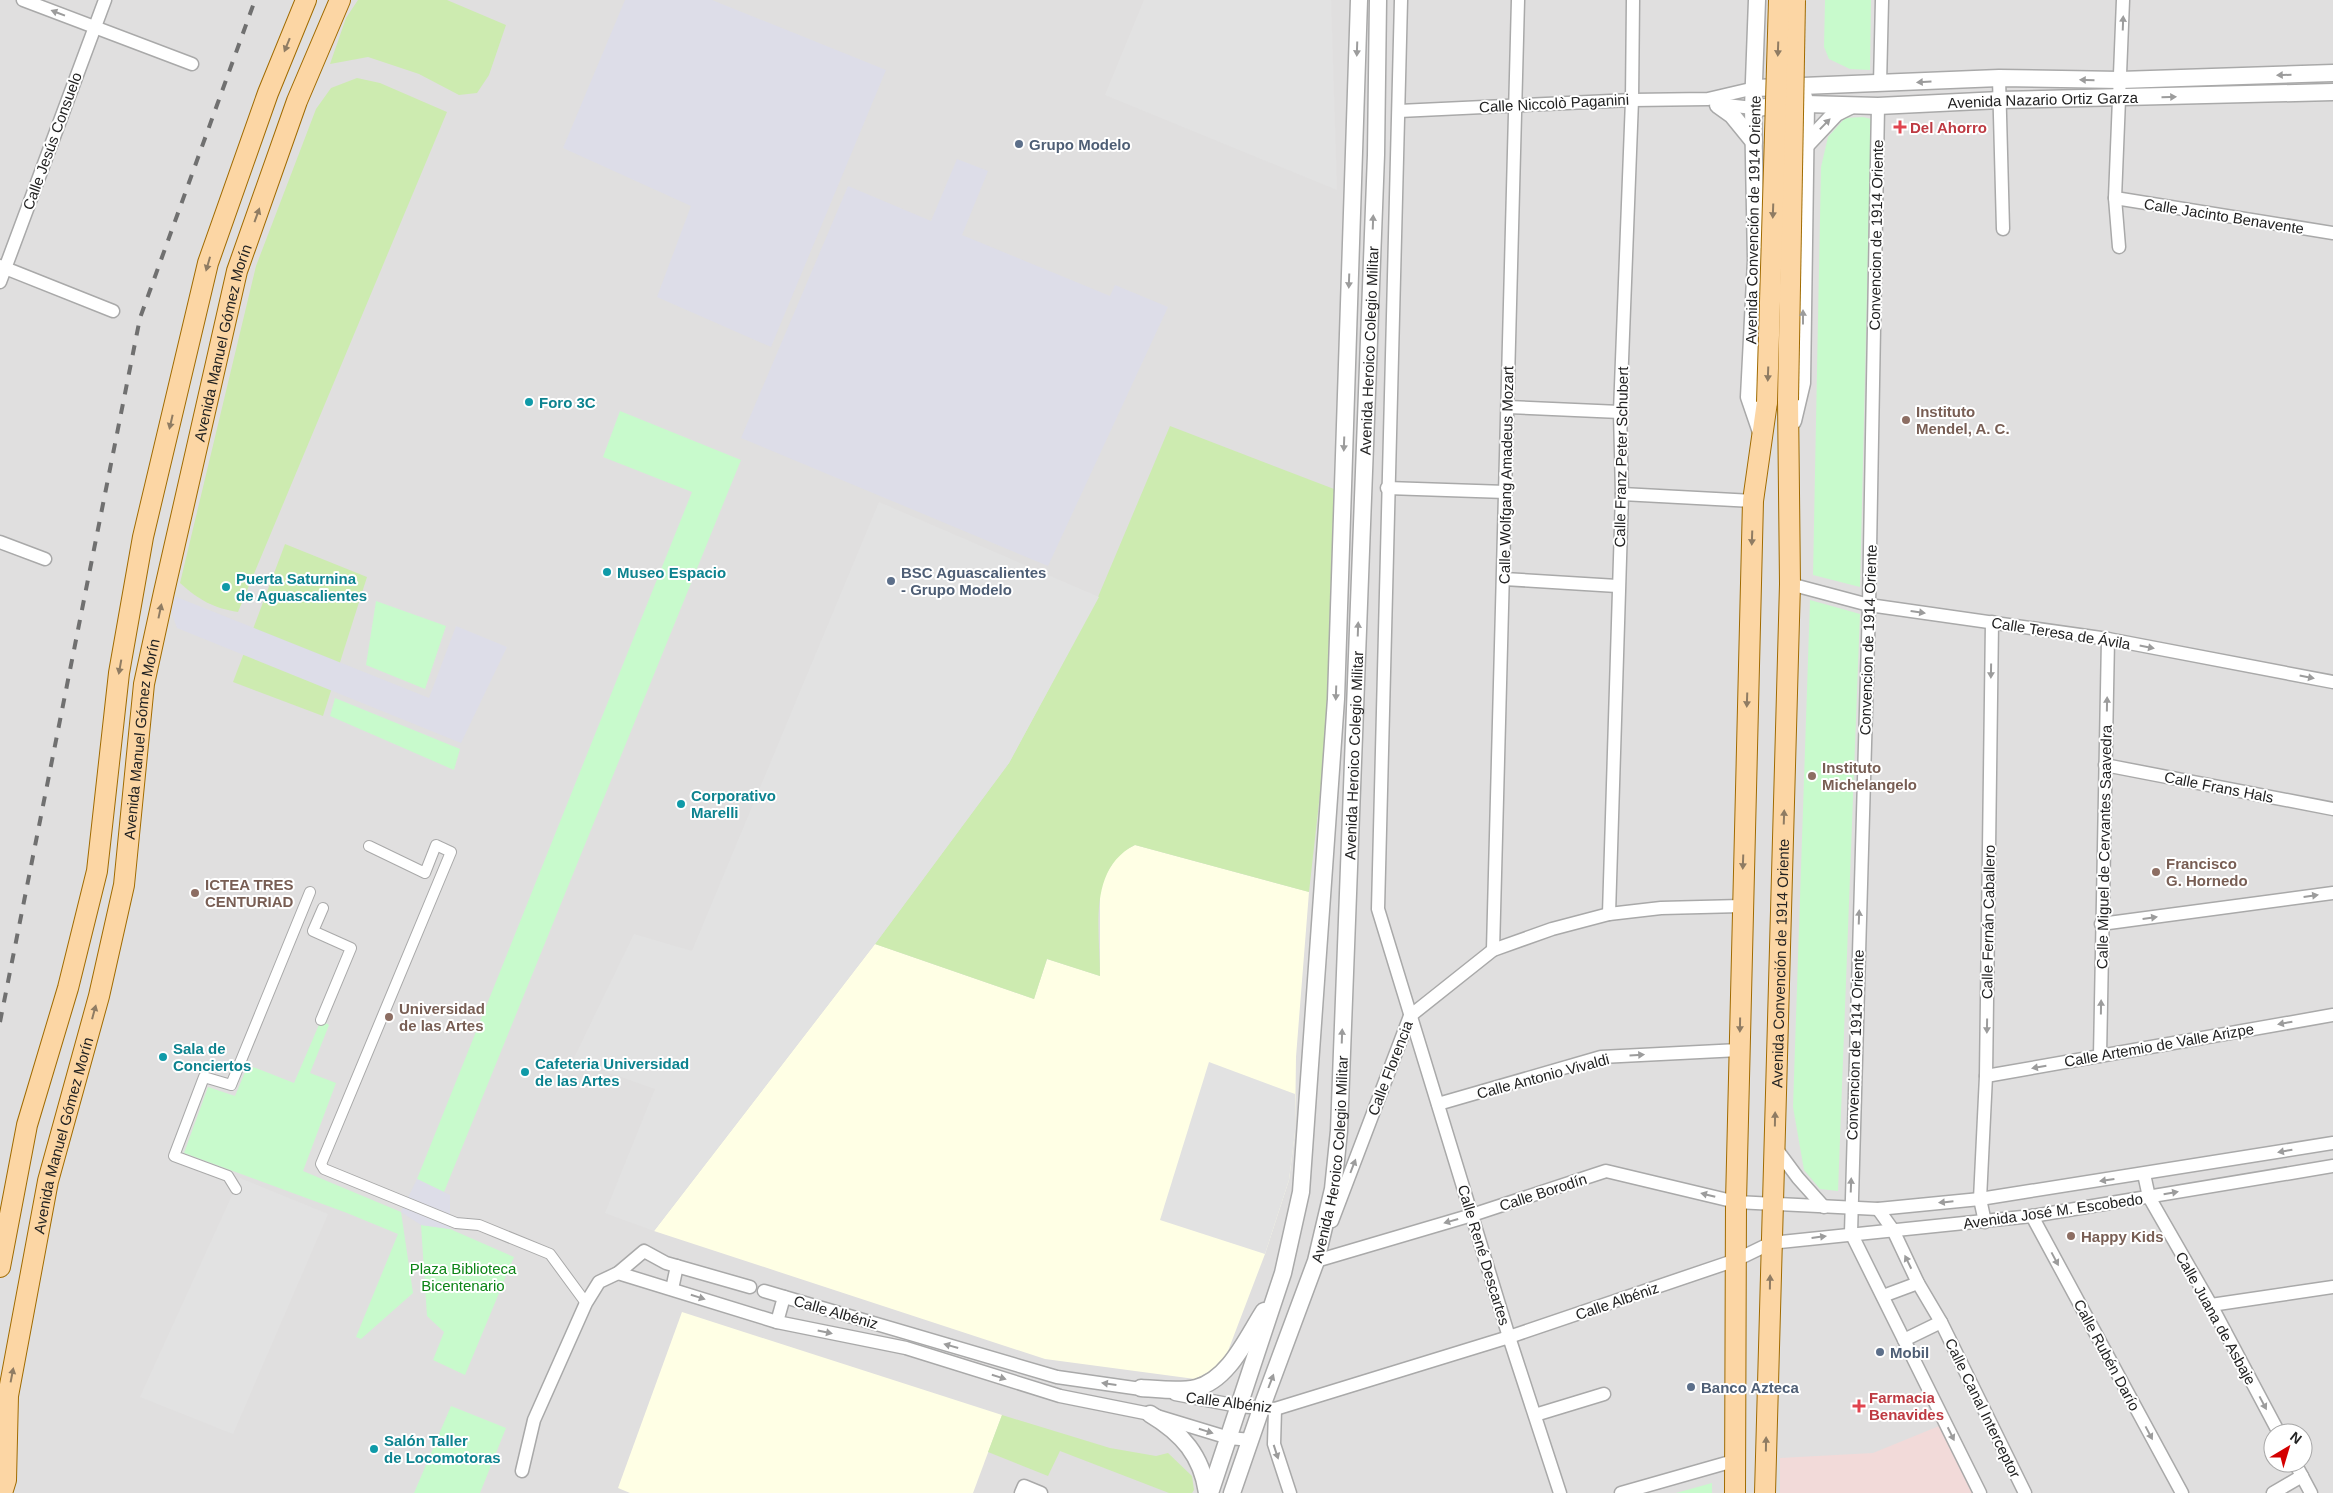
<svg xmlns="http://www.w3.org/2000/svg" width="2333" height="1493" viewBox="0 0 2333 1493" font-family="Arial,sans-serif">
  <rect width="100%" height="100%" fill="#f2efe9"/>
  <path fill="#e0dfdf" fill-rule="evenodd" d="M0 0H2333V1493H0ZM2273 1433H2303V1463H2273Z"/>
  <polygon fill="#f2dad9" points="1944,1424 1978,1493 1780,1493 1780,1458 1873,1453"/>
  <g fill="#ffffe5">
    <polygon points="1135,845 1309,892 1296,1057 1295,1132 1289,1180 1265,1254 1228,1351 1221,1362 1210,1371 1195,1379 1045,1359 654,1231 875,944 1034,999 1047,959 1100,976 1100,892 1104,878 1114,861 1122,852"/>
    <polygon points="682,1312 1002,1415 973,1493 630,1493 618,1488"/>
  </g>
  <g fill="#cdebb0">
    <polygon points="358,0 447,0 506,25 489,75 477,93 459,95 419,74 368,57 330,64 346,18"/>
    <path d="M357 78 380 83 447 112 238 612C213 608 199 600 180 583L256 266 316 109 331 88Z"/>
    <path d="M1170 426 1334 489 1326 740 1309 892 1135 845C1087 869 1100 932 1100 976L1047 959 1034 999 875 944 1009 763 1098 597Z"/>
    <polygon points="285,544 367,577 323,716 233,682"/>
    <polygon points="1002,1415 1110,1448 1156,1456 1168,1453 1192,1476 1194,1490 1192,1493 1169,1493 1060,1451 1048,1476 988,1452"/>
  </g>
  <g fill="#c8facc">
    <polygon points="1825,0 1871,0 1870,70 1850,69 1829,59 1824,47"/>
    <polygon points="1863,117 1871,119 1860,587 1813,575 1821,167 1828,137 1845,118"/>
    <polygon points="620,411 741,460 444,1192 417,1179 692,492 603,457"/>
    <polygon points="1810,600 1860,614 1838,1191 1820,1189 1804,1170 1793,1107"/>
    <polygon points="376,601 446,626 425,689 366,665"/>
    <polygon points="335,698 460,749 454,770 330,716"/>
    <polygon points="321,1020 329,1025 310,1073 336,1083 303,1171 401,1212 413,1293 361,1339 356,1337 398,1234 347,1213 184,1153 208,1087 235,1096 248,1065 294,1083"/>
    <polygon points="421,1225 450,1229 514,1257 465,1375 433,1360 444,1332 427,1316"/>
    <polygon points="451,1406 506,1428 480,1493 414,1493"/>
    <polygon points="1712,1483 1712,1493 1676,1493"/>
  </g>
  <g fill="#e2e2e2">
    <polygon points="1144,0 1331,0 1337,190 1105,95"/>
    <polygon points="879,502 1099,597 1009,763 875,944 654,1231 605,1213 655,1089 573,1060 634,934 692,951"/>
    <polygon points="1209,1062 1295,1094 1295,1132 1289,1180 1265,1254 1160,1220"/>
    <polygon points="240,1178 328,1214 233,1434 140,1397"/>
  </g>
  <g fill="#dddde8">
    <polygon points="625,0 712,0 886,70 771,347 657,297 691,206 563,148"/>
    <polygon points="957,159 988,171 962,235 1110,296 1115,285 1168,307 1048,566 741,438 848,186 931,221"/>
    <polygon points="164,592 429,698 456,626 507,647 461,743 177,628"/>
    <polygon points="417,1179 450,1195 450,1229 421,1225 401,1212"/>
  </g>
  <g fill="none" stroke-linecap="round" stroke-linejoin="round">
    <g stroke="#a9a9a9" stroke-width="12">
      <g id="pedestrian">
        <polyline points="369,846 425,873 436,845 451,852 321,1164 324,1169 456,1223 479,1225 550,1254 586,1303"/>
        <polyline points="321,1020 351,948 313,931 323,908"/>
        <polyline points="236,1189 228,1176 174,1156 204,1077 231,1085 310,892"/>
      </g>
    </g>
    <g stroke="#a9a9a9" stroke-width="15">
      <g id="minor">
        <polyline points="23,0 192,64"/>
        <polyline points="1401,0 1378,909 1509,1337 1560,1493"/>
        <polyline points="1999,78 2003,229"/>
        <polyline points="1880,84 1882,0"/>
        <polyline points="1717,104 1753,108"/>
        <polyline points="1878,106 1869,605 1851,1233 1980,1493"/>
        <polyline points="1399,111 1632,100 1708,99 1755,88"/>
        <polyline points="2115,198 2333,233"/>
        <polyline points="2119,247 2115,198 2123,0"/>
        <polyline points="0,266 113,311"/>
        <polyline points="0,282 105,0"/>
        <polyline points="1508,407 1620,412"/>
        <polyline points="1387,488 1506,492"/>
        <polyline points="1622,494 1753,501"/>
        <polyline points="0,542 45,559"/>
        <polyline points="1504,579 1617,586"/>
        <polyline points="1790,584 1869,605 2108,639 2333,682"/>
        <polyline points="2105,765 2333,809"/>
        <polyline points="1609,914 1622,494 1620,412 1632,100 1633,0"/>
        <polyline points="2101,924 2333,893"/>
        <polyline points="1493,950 1518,0"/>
        <polyline points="2100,1056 2108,639"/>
        <polyline points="1986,1076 2333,1015"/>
        <polyline points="1438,1104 1601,1057 1739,1050"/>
        <polyline points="1775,1147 1798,1178 1824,1207"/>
        <polyline points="2144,1174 2149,1197 2211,1305 2279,1433"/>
        <polyline points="1878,1209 1893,1230 1918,1283 1941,1322 2025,1493"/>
        <polyline points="2032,1216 2182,1493"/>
        <polyline points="1332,1221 1410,1016 1493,950 1552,929 1609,914 1661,908 1741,906"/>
        <polyline points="1985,1222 1980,1199 1986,1076 1992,622"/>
        <polyline points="1316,1261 1472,1215 1606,1171 1736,1202 1878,1209 1980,1199 2333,1143"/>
        <polyline points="618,1273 777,1322 906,1348 1060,1396 1150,1414 1229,1438 1251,1440"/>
        <polyline points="672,1289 677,1266"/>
        <polyline points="764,1291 1057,1377 1148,1390"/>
        <polyline points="1883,1296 1918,1283"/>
        <polyline points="2211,1305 2333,1287"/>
        <polyline points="777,1322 784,1297"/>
        <polyline points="1904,1340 1941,1322"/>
        <polyline points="1175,1394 1238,1406 1275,1409 1509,1337 1736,1260 1771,1243 2032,1216 2333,1166"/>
        <polyline points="1275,1409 1274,1444 1290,1493"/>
        <polyline points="1535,1415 1604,1394"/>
        <polyline points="2295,1463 2311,1493"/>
        <polyline points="522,1471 534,1420 586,1303 599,1282 618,1273 644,1251 666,1263 750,1287"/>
        <polyline points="1021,1493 1024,1486 1041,1493"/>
        <polyline points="1621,1493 1737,1460"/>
        <polyline points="2273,1493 2302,1476"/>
      </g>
    </g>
    <g stroke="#a9a9a9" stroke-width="19">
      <g id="tertiary">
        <polyline points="1757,0 1753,108 1756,260 1749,397 1762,435"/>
        <polyline points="1755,88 1999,78 2120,80 2333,73"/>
        <polyline points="1718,105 1732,115 1754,142"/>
        <path id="s1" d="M1753 108 1806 104 1878 106 2000 100 2333 92"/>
        <polyline points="1804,147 1836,113 1850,106"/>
        <polyline points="1793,421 1802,383 1806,104 1803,94"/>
        <path d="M1141 1388C1159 1389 1179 1392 1196 1388 1229 1380 1247 1337 1264 1311"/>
        <path d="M1150 1414C1182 1433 1202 1456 1207 1493"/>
        <polyline points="1210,1493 1283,1273 1301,1192 1336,699 1359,0"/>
        <path id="s2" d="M1232 1493 1261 1409 1316 1261 1333 1189 1339 1131 1376 155 1378 0"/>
      </g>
    </g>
    <g stroke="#a06b00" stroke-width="22">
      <g id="primary">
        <polyline points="0,1267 27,1125 68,988 97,871 119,673 143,537 208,263 268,93 306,0"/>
        <path id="s3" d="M2 1493 6 1480 8 1396 48 1181 99 996 124 885 144 684 164 592 237 271 297 101 340 0"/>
        <polyline points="1735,1493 1736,1202 1753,501 1767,402"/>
        <path id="s4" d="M1765 1493 1790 584 1788 400"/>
      </g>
    </g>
    <use href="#pedestrian" stroke="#fff" stroke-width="10"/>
    <use href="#minor" stroke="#fff" stroke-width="12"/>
    <use href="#tertiary" stroke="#fff" stroke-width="16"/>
    <use href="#primary" stroke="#fcd6a4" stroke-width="20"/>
    <polyline stroke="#707070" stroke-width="4" stroke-dasharray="10 10" stroke-linecap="butt" points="0,1022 140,318 255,0"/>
    <g stroke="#a06b00" stroke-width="22" stroke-linecap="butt">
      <g id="primary-bridge">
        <polyline points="1788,400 1795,0"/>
        <polyline points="1767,402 1779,0"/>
      </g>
    </g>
    <use href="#primary-bridge" stroke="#fcd6a4" stroke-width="20"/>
  </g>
  <defs><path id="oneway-solid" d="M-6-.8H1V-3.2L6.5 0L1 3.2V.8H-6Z" transform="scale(1.25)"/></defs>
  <g fill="#9c9c9c">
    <use href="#oneway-solid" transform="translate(58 13) rotate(-159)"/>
    <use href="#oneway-solid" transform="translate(2123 23) rotate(-88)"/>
    <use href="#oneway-solid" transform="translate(1357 49) rotate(92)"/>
    <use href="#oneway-solid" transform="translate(2284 75) rotate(178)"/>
    <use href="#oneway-solid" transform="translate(2087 80) rotate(-179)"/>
    <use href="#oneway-solid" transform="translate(1924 82) rotate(177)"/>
    <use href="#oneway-solid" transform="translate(2169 97) rotate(-2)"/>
    <use href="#oneway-solid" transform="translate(1825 124) rotate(-46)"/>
    <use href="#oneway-solid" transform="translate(1373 222) rotate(-88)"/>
    <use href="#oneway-solid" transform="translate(1349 281) rotate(92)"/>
    <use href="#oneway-solid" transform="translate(1803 317) rotate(-90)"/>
    <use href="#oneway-solid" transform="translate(1344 444) rotate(92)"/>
    <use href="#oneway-solid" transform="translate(1918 612) rotate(8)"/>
    <use href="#oneway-solid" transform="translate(1358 629) rotate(-88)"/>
    <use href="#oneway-solid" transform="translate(2147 647) rotate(11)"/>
    <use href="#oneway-solid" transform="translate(1991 671) rotate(91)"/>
    <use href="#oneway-solid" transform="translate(2307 677) rotate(11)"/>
    <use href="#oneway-solid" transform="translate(1336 693) rotate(92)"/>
    <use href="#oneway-solid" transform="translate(2107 704) rotate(-89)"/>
    <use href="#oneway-solid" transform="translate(2311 896) rotate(-8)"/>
    <use href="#oneway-solid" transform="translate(1859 917) rotate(-88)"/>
    <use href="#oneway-solid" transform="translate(2150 918) rotate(-8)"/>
    <use href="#oneway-solid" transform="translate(2101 1007) rotate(-89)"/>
    <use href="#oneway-solid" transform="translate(2285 1023) rotate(170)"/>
    <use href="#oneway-solid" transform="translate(1987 1026) rotate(91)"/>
    <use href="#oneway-solid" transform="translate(1342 1036) rotate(-88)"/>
    <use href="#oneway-solid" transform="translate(1637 1055) rotate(-3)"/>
    <use href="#oneway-solid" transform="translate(2039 1067) rotate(170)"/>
    <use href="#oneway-solid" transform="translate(2285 1151) rotate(170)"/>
    <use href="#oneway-solid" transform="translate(1353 1166) rotate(-69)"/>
    <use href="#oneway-solid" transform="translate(2107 1180) rotate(172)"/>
    <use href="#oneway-solid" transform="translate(1851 1185) rotate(-88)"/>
    <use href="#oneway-solid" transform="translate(2171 1193) rotate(-10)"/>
    <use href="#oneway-solid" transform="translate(1708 1195) rotate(-166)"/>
    <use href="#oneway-solid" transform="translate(1946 1202) rotate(174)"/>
    <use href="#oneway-solid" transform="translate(1451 1221) rotate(164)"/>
    <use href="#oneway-solid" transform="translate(1819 1237) rotate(-7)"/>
    <use href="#oneway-solid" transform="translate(2055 1259) rotate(62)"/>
    <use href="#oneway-solid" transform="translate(1908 1262) rotate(-116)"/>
    <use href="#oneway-solid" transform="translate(698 1297) rotate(17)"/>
    <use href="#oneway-solid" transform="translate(825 1332) rotate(12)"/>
    <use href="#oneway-solid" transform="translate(951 1346) rotate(-164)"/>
    <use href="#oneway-solid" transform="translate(999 1377) rotate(17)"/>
    <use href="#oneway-solid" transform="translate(1271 1381) rotate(-69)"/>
    <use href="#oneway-solid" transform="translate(1109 1384) rotate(-172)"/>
    <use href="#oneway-solid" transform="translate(2263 1403) rotate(62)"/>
    <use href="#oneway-solid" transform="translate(1206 1431) rotate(17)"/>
    <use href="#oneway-solid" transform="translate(2149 1433) rotate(62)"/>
    <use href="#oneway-solid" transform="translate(1951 1434) rotate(64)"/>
    <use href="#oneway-solid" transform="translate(1276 1452) rotate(72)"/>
  </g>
  <g fill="#8f7c63">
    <use href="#oneway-solid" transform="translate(287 45) rotate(112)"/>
    <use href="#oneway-solid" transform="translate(1778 49) rotate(92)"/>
    <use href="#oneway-solid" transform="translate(1773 211) rotate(92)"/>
    <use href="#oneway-solid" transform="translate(257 215) rotate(-70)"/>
    <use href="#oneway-solid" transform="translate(208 264) rotate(106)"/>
    <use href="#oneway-solid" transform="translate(1768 374) rotate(92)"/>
    <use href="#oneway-solid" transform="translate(171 422) rotate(103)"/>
    <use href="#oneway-solid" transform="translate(1752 538) rotate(92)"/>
    <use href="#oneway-solid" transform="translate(160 611) rotate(-78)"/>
    <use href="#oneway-solid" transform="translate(120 667) rotate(100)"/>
    <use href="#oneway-solid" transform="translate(1747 700) rotate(92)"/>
    <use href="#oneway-solid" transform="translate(1784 817) rotate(-88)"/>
    <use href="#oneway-solid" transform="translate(1743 862) rotate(92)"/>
    <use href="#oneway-solid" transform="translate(94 1012) rotate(-75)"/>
    <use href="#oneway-solid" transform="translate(1740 1025) rotate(91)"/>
    <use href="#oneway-solid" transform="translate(1775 1119) rotate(-89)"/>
    <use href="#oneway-solid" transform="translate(1770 1282) rotate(-89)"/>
    <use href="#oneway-solid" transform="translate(12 1375) rotate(-79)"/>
    <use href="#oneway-solid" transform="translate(1766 1444) rotate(-89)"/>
  </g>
  <g fill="#e0444e" stroke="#fff" stroke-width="2">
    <path d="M1897.5 119.5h5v5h5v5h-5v5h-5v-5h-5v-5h5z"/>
    <path d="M1856.5 1398.5h5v5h5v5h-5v5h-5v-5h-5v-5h5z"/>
  </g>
  <g fill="#5c6f8a" stroke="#fff" stroke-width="2">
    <circle cx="1019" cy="144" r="5"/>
    <circle cx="891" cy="581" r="5"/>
    <circle cx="1880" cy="1352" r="5"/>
    <circle cx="1691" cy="1387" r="5"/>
  </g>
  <g fill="#0f9aa8" stroke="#fff" stroke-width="2">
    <circle cx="529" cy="402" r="5"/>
    <circle cx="607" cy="572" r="5"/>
    <circle cx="226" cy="587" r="5"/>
    <circle cx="681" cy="804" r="5"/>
    <circle cx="163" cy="1057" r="5"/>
    <circle cx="525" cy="1072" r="5"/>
    <circle cx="374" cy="1449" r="5"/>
  </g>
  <g fill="#8d6e63" stroke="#fff" stroke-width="2">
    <circle cx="1906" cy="420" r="5"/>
    <circle cx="1812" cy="776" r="5"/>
    <circle cx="2156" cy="872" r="5"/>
    <circle cx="195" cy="893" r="5"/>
    <circle cx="389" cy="1017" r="5"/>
    <circle cx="2071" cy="1236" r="5"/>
  </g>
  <g text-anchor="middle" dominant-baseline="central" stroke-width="4" stroke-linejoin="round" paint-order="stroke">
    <g font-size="15" fill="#222" stroke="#fff">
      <text stroke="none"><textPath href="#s1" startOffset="290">Avenida Nazario Ortiz Garza</textPath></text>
      <text transform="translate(1554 103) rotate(-3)">Calle Niccolò Paganini</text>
      <text transform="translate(52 141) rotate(-70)">Calle Jesús Consuelo</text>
      <text transform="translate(2224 216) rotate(9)">Calle Jacinto Benavente</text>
      <text transform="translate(1753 220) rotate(-89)">Avenida Convención de 1914 Oriente</text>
      <text transform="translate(1876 235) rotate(-89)">Convencion de 1914 Oriente</text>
      <text stroke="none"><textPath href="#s3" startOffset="1174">Avenida Manuel Gómez Morín</textPath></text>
      <text stroke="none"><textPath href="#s2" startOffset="1160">Avenida Heroico Colegio Militar</textPath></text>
      <text transform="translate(1621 457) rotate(-89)">Calle Franz Peter Schubert</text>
      <text transform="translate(1506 475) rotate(-89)">Calle Wolfgang Amadeus Mozart</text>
      <text transform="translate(2061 633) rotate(9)">Calle Teresa de Ávila</text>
      <text transform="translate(1868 640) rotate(-88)">Convencion de 1914 Oriente</text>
      <text stroke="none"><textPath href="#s3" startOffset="769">Avenida Manuel Gómez Morín</textPath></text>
      <text stroke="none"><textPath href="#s2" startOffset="755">Avenida Heroico Colegio Militar</textPath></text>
      <text transform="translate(2219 787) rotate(11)">Calle Frans Hals</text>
      <text transform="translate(2104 847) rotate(-89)">Calle Miguel de Cervantes Saavedra</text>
      <text transform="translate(1988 922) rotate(-89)">Calle Fernán Caballero</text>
      <text stroke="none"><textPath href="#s4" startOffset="530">Avenida Convención de 1914 Oriente</textPath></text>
      <text transform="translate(1855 1045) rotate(-88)">Convencion de 1914 Oriente</text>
      <text transform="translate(2159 1045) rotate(-10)">Calle Artemio de Valle Arizpe</text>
      <text transform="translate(1390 1068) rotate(-69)">Calle Florencia</text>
      <text transform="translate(1543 1076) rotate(-15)">Calle Antonio Vivaldi</text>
      <text stroke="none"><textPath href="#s3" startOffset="364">Avenida Manuel Gómez Morín</textPath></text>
      <text stroke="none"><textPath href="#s2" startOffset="350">Avenida Heroico Colegio Militar</textPath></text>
      <text transform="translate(1543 1192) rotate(-18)">Calle Borodín</text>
      <text transform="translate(2053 1211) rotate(-8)">Avenida José M. Escobedo</text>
      <text transform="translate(1484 1255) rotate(73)">Calle René Descartes</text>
      <text transform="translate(1617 1301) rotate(-19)">Calle Albéniz</text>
      <text transform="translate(836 1312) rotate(16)">Calle Albéniz</text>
      <text transform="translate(2216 1318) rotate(61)">Calle Juana de Asbaje</text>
      <text transform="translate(2107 1355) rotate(62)">Calle Rubén Darío</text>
      <text transform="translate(1229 1402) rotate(7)">Calle Albéniz</text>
      <text transform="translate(1983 1408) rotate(64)">Calle Canal Interceptor</text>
    </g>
    <g font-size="15" font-weight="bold" fill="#be3a42" stroke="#fff" text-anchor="start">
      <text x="1910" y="127">Del Ahorro</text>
      <text x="1869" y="1397">Farmacia<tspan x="1869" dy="17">Benavides</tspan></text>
    </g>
    <g font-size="15" font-weight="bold" fill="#4e5e75" stroke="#fff" text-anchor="start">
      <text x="1029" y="144">Grupo Modelo</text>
      <text x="901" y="572">BSC Aguascalientes<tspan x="901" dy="17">- Grupo Modelo</tspan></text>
      <text x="1890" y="1352">Mobil</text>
      <text x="1701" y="1387">Banco Azteca</text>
    </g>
    <g font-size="15" font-weight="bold" fill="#0d838f" stroke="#fff" text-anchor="start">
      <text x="539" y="402">Foro 3C</text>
      <text x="617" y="572">Museo Espacio</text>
      <text x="236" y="578">Puerta Saturnina<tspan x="236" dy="17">de Aguascalientes</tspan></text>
      <text x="691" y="795">Corporativo<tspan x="691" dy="17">Marelli</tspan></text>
      <text x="173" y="1048">Sala de<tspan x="173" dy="17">Conciertos</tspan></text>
      <text x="535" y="1063">Cafeteria Universidad<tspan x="535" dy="17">de las Artes</tspan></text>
      <text x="384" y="1440">Salón Taller<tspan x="384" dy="17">de Locomotoras</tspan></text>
    </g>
    <g font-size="15" font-weight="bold" fill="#785e54" stroke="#fff" text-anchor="start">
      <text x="1916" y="411">Instituto<tspan x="1916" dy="17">Mendel, A. C.</tspan></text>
      <text x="1822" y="767">Instituto<tspan x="1822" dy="17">Michelangelo</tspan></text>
      <text x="2166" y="863">Francisco<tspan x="2166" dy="17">G. Hornedo</tspan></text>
      <text x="205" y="884">ICTEA TRES<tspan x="205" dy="17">CENTURIAD</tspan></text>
      <text x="399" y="1008">Universidad<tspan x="399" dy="17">de las Artes</tspan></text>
      <text x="2081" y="1236">Happy Kids</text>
    </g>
    <g font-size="15" fill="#0c8416" stroke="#fff">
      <text x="463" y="1268">Plaza Biblioteca<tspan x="463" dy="17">Bicentenario</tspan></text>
    </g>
  </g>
  <g transform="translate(2288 1448) rotate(38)"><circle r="24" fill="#ffffff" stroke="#a7a7a7"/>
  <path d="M0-4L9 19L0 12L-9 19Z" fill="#d40000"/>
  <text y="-8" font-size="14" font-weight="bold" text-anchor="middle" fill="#222222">N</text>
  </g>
</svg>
